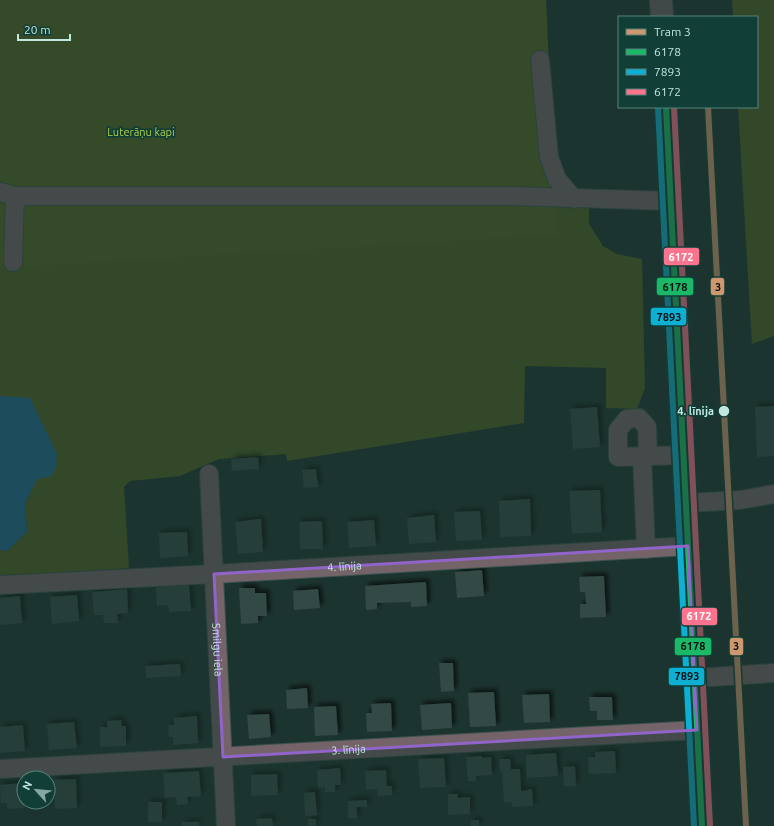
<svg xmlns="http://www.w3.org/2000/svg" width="774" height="826" viewBox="0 0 774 826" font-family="Ubuntu,sans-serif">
  <defs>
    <filter id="shadow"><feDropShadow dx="3.5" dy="-3.5" stdDeviation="2" flood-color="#0009"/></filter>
  </defs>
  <rect width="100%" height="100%" fill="#1c3430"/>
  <g fill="#4e5f23">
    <polygon points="0,0 556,203 589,205 589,224 603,246 617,254 642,259 645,388 637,409 606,408 606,368 525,366 524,423 287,461 286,454 219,459 180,476 130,481 124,487 129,568 0,577 0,550 7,551 27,532 25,504 29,496 0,437 0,268 2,268 0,210"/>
    <polygon points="732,0 774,0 774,336 752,344 738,107 757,107 757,17 733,17"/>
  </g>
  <polygon fill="#536520" points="0,0 546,0 557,235 0,268"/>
  <polygon fill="#216893" points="0,396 30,398 57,454 56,468 50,477 37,479 25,504 27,532 7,551 0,550"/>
  <g fill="#314945" filter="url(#shadow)">
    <polygon points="774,406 774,456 757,457 755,407"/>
    <polygon points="597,407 600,447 573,449 570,409"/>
    <polygon points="258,457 259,469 232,471 231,459"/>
    <polygon points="316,469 318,487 304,488 302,470"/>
    <polygon points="600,490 602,532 572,534 569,491"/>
    <polygon points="530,499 531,536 500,537 499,501"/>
    <polygon points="480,511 482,540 456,541 454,512"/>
    <polygon points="434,515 436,542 409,544 407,518"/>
    <polygon points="261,519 263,552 238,554 235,522"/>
    <polygon points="374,520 376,546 349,548 347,522"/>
    <polygon points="322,521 323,549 300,549 299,522"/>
    <polygon points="187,532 188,556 160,558 159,533"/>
    <polygon points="482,570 484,596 457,598 455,572"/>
    <polygon points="604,576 606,617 580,618 580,604 586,604 585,592 580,592 579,577"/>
    <polygon points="426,582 427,606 411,607 411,602 377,603 377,609 366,610 365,586"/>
    <polygon points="189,584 191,611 169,612 168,605 157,606 156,586"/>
    <polygon points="239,588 255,588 255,593 266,593 267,616 258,616 258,623 241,624"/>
    <polygon points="127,589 128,613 117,614 118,623 104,623 103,615 94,615 92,592"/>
    <polygon points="318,589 320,608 294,610 293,591"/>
    <polygon points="77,595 79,621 52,624 50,597"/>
    <polygon points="20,596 22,623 0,625 0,598"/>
    <polygon points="439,663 453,663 454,691 441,692"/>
    <polygon points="180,664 181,676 146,678 145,666"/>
    <polygon points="307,688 308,708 287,709 286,690"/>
    <polygon points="494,692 496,726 470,727 468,693"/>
    <polygon points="549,694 550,722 524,723 522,695"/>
    <polygon points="589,697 612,697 613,720 597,720 597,711 590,711"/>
    <polygon points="391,703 392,731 367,732 366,713 372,713 371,704"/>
    <polygon points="451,703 452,728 422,730 420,705"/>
    <polygon points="336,706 338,735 315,736 314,707"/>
    <polygon points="269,714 271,737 249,739 247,715"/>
    <polygon points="197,716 198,743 173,745 173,737 169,737 168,725 174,725 174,718"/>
    <polygon points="121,720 122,726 126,726 126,746 100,747 100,727 107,727 107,721"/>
    <polygon points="74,722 77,748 49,750 47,724"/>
    <polygon points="23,725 25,751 0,753 0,727"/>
    <polygon points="615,751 616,773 589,774 588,757 595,757 595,752"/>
    <polygon points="556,753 558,776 527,778 526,755"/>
    <polygon points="482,756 482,758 491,757 492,775 476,776 476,781 468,781 466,757"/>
    <polygon points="444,758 446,787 420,788 418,759"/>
    <polygon points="499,759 510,759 511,769 520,769 521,791 532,789 533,806 512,807 512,802 504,802 502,771 500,771"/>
    <polygon points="575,766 576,786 564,786 563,767"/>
    <polygon points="340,768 341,785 335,785 335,792 325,792 325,787 318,788 317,770"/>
    <polygon points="386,770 387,786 392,786 392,795 378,796 377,789 366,790 365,771"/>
    <polygon points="199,771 201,796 187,797 188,804 177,805 176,797 165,798 163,773"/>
    <polygon points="277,774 278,795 251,796 251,775"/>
    <polygon points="76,779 77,808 55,809 54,780"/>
    <polygon points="24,783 25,808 7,809 7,803 1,803 0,785"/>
    <polygon points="315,792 317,815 305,816 304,793"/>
    <polygon points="448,794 458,794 458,798 470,797 470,814 448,815"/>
    <polygon points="367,800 367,807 357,807 357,818 348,818 348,801"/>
    <rect x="148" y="802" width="14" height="20"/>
    <polygon points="272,818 273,826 257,826 256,819"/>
    <rect x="308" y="819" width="8" height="7"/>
    <polygon points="471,820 479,820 479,826 470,826"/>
    <rect x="182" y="822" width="17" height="4"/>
  </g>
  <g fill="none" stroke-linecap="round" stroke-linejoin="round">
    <g stroke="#3b524e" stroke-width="20">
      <g id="minor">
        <polyline points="540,60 549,157 557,179 574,199"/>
        <polyline points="0,192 15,196 13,262"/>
        <polyline points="15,196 511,196 670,201"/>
        <polyline points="642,456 646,549"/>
        <polyline points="648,456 647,427 639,418 627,419 618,430 618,457 684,455"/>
        <path id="s1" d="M209 474 226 826"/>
        <polyline points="686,503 740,500 774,494"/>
        <path id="s2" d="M0 585 214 574 688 546"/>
        <polyline points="695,678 774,673"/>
        <path id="s3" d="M0 769 697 730"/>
      </g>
    </g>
    <g stroke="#3b524e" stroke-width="24">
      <g id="major">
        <polyline points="661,0 662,17"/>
        <polyline points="666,107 702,826"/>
      </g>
    </g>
    <use href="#minor" stroke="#746469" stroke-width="18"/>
    <use href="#major" stroke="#6d6367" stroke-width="22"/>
    <g stroke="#113e37" stroke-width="9">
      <polyline id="bus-1" points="666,107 702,826"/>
    </g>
    <g stroke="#113e37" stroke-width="9">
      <polyline id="bus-2" points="658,107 694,826"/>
    </g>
    <g stroke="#113e37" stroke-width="9">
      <polyline id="bus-3" points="674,107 710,826"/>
    </g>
    <use href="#bus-1" stroke="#1ab867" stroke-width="6"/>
    <use href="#bus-2" stroke="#0dafd3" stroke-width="6"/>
    <use href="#bus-3" stroke="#fc738d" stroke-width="6"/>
    <g stroke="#113e37" stroke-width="9">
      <polyline id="tram-1" points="708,107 746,826"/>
    </g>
    <use href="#tram-1" stroke="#cd976f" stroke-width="6"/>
  </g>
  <path d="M0 0H774V826H0ZM688 546 697 730 223 757 214 574Z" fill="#1c3430" fill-opacity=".55" fill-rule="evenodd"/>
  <path fill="none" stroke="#9064c9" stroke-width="3" stroke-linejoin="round" d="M688 546 697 730 223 757 214 574Z"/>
  <circle fill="#c1e7df" stroke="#113e37" stroke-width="1.5" cx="724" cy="411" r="6"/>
  <g text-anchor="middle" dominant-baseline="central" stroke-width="3.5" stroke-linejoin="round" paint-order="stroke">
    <g font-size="11" fill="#b1cf4a" stroke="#113e37">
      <text x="141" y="132">Luterāņu kapi</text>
    </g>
    <g font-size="11" font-weight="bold" fill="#c1e7df" stroke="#113e37" text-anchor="end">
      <text x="714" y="411">4. līnija</text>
    </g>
    <g font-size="11" fill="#c1e7df" stroke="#113e37">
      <text stroke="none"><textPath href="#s2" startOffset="345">4. līnija</textPath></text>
      <text stroke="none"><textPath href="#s1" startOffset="176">Smilgu iela</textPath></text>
      <text stroke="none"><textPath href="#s3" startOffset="349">3. līnija</textPath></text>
    </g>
  </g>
  <g stroke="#113e37" stroke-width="1.5">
    <rect x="663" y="247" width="37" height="19" rx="4" fill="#fc738d"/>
    <rect x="656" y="277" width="38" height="19" rx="4" fill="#1ab867"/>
    <rect x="710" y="277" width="15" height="19" rx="4" fill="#cd976f"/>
    <rect x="650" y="307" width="37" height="19" rx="4" fill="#0dafd3"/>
    <rect x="681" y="607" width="37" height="19" rx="4" fill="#fc738d"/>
    <rect x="674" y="637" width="38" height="19" rx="4" fill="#1ab867"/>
    <rect x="729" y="637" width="15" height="19" rx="4" fill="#cd976f"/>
    <rect x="668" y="667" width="37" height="19" rx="4" fill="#0dafd3"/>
  </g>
  <g font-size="11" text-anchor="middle" font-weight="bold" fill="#fff">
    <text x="681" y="261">6172</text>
    <text x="699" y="620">6172</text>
  </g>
  <g font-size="11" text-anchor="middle" font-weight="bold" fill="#111">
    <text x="675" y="291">6178</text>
    <text x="718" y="291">3</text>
    <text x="669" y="321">7893</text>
    <text x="693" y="650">6178</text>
    <text x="736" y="650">3</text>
    <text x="687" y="680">7893</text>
  </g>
  <rect x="618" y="16" width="140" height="92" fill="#113e37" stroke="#57827a"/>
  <rect x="626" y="29" width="20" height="6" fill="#cd976f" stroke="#57827a"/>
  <text x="654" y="36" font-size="12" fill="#c1e7df">Tram 3</text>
  <rect x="626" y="49" width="20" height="6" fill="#1ab867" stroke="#57827a"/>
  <text x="654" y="56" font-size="12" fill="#c1e7df">6178</text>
  <rect x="626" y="69" width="20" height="6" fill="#0dafd3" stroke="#57827a"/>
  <text x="654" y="76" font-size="12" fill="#c1e7df">7893</text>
  <rect x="626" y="89" width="20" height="6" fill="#fc738d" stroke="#57827a"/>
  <text x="654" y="96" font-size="12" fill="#c1e7df">6172</text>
  <g transform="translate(36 790) rotate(297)"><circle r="19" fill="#113e37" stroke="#57827a"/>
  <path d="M0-3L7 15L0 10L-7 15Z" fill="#87a8a2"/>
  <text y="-6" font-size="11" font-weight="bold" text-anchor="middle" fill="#c1e7df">N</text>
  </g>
  <path d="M18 34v6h52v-6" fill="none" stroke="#c1e7df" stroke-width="2"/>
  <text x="24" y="34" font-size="12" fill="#c1e7df" stroke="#113e37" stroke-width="3" paint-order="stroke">20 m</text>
</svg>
